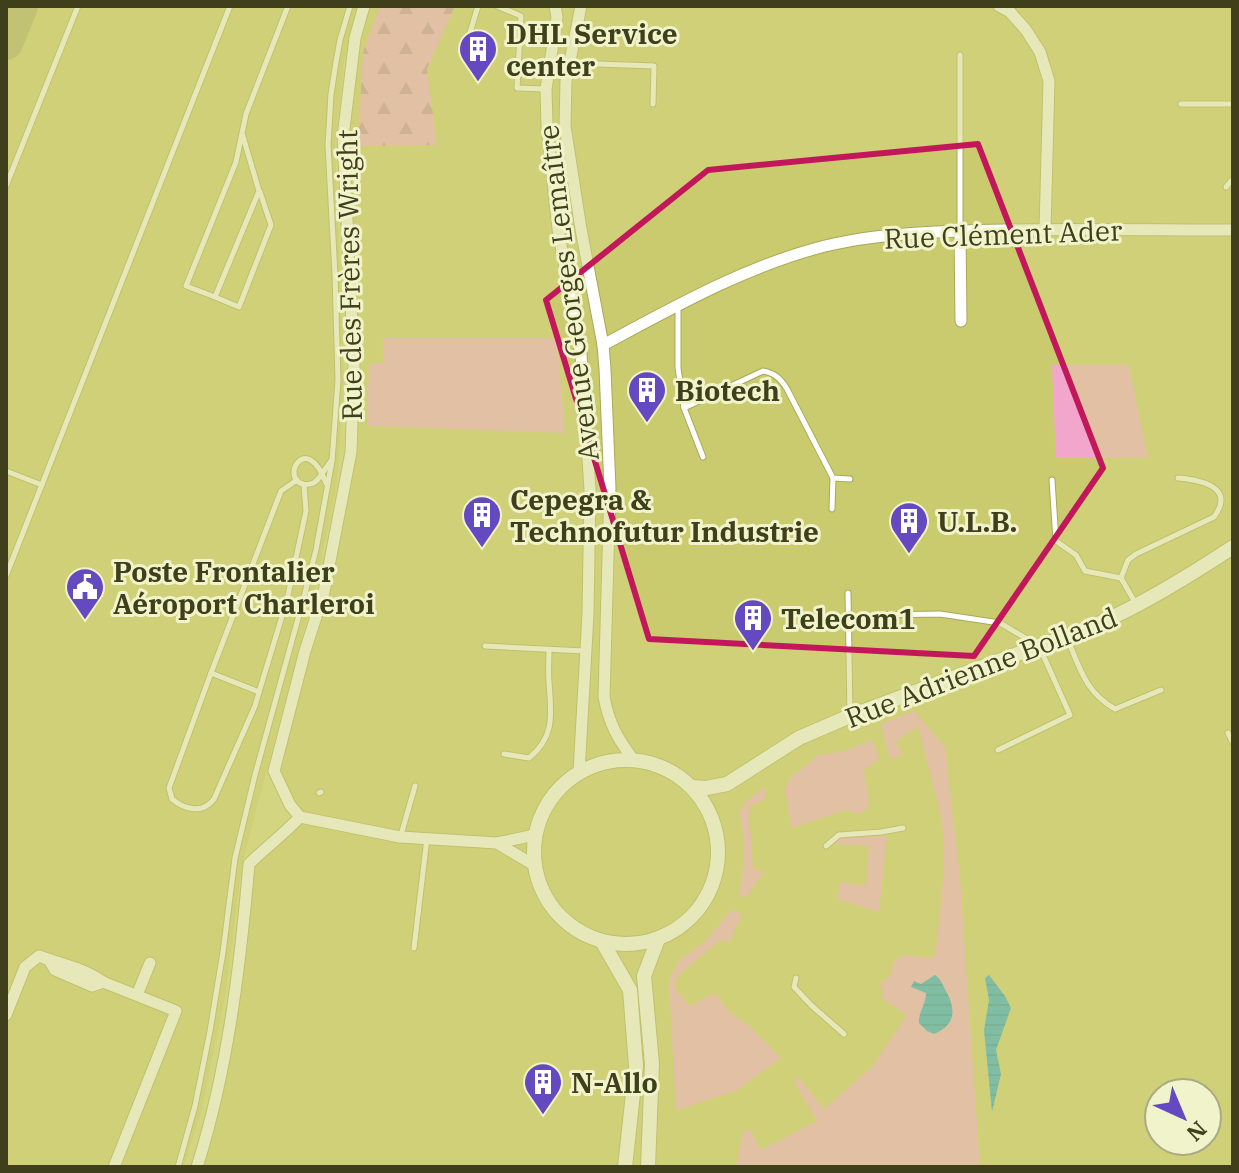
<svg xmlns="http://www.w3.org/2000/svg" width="1239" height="1173" viewBox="0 0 1239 1173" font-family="'IBM Plex Serif',serif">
  <defs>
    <pattern id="forest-firs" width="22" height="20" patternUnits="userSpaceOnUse" patternTransform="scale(2)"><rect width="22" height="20" fill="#f3a6cc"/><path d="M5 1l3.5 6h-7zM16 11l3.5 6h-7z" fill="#c689a5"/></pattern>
    <pattern id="water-rules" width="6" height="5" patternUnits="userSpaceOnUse" patternTransform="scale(2)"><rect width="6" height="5" fill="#1ca1d0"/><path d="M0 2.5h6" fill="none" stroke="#1a85a8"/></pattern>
  </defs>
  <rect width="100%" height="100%" fill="#d3d581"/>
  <g fill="#cacb6e" fill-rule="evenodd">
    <polygon points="6,6 358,6 344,62 335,145 344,379 337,485 316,584 242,864 225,996 202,1108 184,1167 6,1167"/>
    <path d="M364 6H1233V1167H197L219 1084 249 864 300 817 274 771 313 647 351 452 343 137ZM1159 1093H1207V1141H1159Z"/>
  </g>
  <g fill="#f3a6cc">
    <polygon points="383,338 557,338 565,433 367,426 369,364 383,363"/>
    <polygon points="1052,365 1129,365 1148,458 1056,458"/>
    <path d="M914 711 945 747 960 877 980 1167H736L743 1132 749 1129 761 1150 817 1121 794 1081 798 1077 824 1109 873 1066 907 1015 881 998 883 992 880 983 890 976 893 963 903 955 931 958 935 955C940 912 947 868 942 824 938 792 924 759 919 726L896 741 902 755 890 760 881 724Z"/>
    <polygon points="873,740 879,759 864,770 870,806 859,814 845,810 792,828 785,790 791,777 819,755 841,752"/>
    <path d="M766 786V799L749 807 753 869 764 871 747 897 739 896C744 868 747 842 739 813L745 802Z"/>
    <polygon points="887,836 879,912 837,899 840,882 866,886 869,846 833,844 841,838"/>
    <polygon points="731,910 742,914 730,942 720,940 677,977 675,989 690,1006 715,993 729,1012 748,1025 781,1058 736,1091 676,1110 669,981 680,959 704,943"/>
  </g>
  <polygon fill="url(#forest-firs)" points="380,6 455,6 427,69 437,145 358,146 363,52"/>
  <g fill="url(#water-rules)">
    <path d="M935 975C942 980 942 984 946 991 956 1009 956 1025 934 1034L927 1031 919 1023C918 1013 926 1004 926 993L911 987 914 981 921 984Z"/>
    <polygon points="989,975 1005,996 1011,1008 996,1050 1001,1074 992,1112 984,1030 989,1000 985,978"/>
  </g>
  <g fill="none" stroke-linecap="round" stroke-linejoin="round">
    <polyline stroke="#aaac65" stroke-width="34" points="6,43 21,6"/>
    <g stroke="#a8a956" stroke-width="7">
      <g id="service">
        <polyline points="497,6 521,16 517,88 546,89"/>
        <polyline points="469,36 478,6"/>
        <polyline points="960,55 960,229"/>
        <polyline points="570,63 654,66 653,104"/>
        <polyline points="1181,104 1233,104"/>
        <polyline points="242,133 259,191 215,297 186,286 236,162 246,114 288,6"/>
        <polyline points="6,186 78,6"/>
        <polyline points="1226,187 1233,179"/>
        <polyline points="215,297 239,307 271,225 260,192"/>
        <polyline points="678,306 678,368 684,408 703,457"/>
        <path d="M684 408 763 371C775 373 781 379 787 389L833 478 850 479"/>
        <polyline points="6,471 42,485"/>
        <polyline points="297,480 281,491 211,673 259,692 287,600 306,511 304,485"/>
        <polyline points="1052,480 1056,541 1076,555 1085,571 1121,578"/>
        <path d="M326 483C306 430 280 479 303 484 306 485 313 484 315 482 321 477 326 467 331 461"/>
        <polyline points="832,509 833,478"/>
        <polyline points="6,576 230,6"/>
        <polyline points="848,593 850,716"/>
        <path d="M1136 604 1121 578 1128 560 1136 554 1214 517C1236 487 1201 480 1178 478"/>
        <polyline points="879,615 940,614 1000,623 1039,646 1070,715 998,750"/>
        <path d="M1067 638C1080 668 1085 692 1115 709L1161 690"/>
        <polyline points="485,646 584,651"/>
        <path d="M211 673 169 788 172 799C185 810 203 814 214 799L255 706 259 692"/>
        <polyline points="1228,733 1233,743"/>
        <path d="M504 754 529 758C556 736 551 713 549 682 548 671 549 660 549 650"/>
        <polyline points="319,793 321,792"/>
        <polyline points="401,835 415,786"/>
        <polyline points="826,846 839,835 881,832 903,828"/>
        <polyline points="414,948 427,838"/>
        <polyline points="796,978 794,987 812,1006 844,1034"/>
        <polyline points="178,1167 195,1106 210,1031 223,952 235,858 255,775 304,597 316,550 332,461 338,380 335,275 328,145 331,94 336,62 340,40 350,6"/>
      </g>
    </g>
    <g stroke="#a8a956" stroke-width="13">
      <g id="minor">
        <polyline points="555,6 557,17 546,89 547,126 558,229 581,354 590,490 588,614 579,772"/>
        <path d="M581 6 566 81 565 126 581 229 603 345 605 369 610 488 604 697C609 723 617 738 633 759"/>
        <polyline points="999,6 1010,12 1026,30 1040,52 1049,81 1045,229"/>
        <polyline points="960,230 961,321"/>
        <path d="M603 345C674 307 746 266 825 246 882 232 948 231 1007 230 1082 229 1158 230 1233 230"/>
        <polyline points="300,817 290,805 274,771 305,651 324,592 351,452 354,366 343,137 355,38 364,6"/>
        <polyline points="300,817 400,837 497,843 535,835"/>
        <polyline points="497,843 534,865"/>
        <polyline points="49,960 55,970 92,986 103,982"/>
        <polyline points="137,995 150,963"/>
        <path d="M6 1015 25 967 39 956C60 964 84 968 103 982L176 1011 114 1167"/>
        <path d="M197 1167C228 1069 240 967 249 864 265 848 284 834 300 817"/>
      </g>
    </g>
    <g stroke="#a8a956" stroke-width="16">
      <g id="tertiary">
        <circle cx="626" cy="852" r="92"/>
        <path d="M693 787 706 788 727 784 799 738 850 716 1039 646C1109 625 1172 587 1233 547"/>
        <polyline points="603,943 630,990 636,1066 625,1167"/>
        <polyline points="648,1167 652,1064 644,976 658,939"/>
      </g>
    </g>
    <use href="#service" stroke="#fff" stroke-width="5"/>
    <use href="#minor" stroke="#fff" stroke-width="11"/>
    <use href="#tertiary" stroke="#fff" stroke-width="14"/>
  </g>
  <path d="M0 0H1239V1173H0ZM978 144 1103 468 974 656 649 639 546 300 708 170Z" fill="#d3d581" fill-opacity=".55" fill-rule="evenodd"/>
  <path fill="none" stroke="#c2185b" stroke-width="6" stroke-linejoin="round" d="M978 144 1103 468 974 656 649 639 546 300 708 170Z"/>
  <defs>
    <g id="building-pin" transform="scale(2)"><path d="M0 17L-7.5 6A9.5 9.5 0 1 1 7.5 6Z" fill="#6549c1" stroke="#f1f3ca"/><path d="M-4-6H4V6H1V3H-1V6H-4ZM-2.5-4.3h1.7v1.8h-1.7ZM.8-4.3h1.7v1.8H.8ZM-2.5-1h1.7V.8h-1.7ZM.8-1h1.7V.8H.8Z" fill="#fff"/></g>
    <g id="civic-pin" transform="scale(2)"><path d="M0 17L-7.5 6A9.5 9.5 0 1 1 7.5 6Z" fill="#6549c1" stroke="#f1f3ca"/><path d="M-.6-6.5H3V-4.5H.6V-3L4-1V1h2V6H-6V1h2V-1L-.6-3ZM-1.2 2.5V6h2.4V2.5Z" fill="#fff"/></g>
  </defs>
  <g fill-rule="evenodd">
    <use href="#building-pin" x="478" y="49"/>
    <use href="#building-pin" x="647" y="390"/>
    <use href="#building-pin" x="482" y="515"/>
    <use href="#building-pin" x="909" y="521"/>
    <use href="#civic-pin" x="85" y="587"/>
    <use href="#building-pin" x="753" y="618"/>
    <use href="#building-pin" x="543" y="1082"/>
  </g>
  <g text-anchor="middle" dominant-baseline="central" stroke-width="6" stroke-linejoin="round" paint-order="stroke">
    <g font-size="28" font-weight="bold" fill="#3f3f1c" stroke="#f1f3ca" text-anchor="start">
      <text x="506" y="33">DHL Service<tspan x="506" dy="32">center</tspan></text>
      <text x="675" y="390">Biotech</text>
      <text x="510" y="499">Cepegra &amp;<tspan x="510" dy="32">Technofutur Industrie</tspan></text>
      <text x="937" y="521">U.L.B.</text>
      <text x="113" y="571">Poste Frontalier<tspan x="113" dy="32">Aéroport Charleroi</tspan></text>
      <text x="781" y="618">Telecom1</text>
      <text x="571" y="1082">N-Allo</text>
    </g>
    <g font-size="28" fill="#3f3f1c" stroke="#f1f3ca">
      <text transform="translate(1003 234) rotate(-2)">Rue Clément Ader</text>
      <text transform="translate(349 275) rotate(-91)">Rue des Frères Wright</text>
      <text transform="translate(568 293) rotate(-97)">Avenue Georges Lemaître</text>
      <text transform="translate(981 667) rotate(-21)">Rue Adrienne Bolland</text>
    </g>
  </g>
  <rect width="1239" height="1173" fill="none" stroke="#3f3f1c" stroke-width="16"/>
  <g transform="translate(1183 1117) rotate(136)"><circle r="38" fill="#f1f3ca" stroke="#aaab84" stroke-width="2"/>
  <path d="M0-6L14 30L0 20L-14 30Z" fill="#6549c1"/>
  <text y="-12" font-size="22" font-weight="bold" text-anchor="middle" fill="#3f3f1c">N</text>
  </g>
</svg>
